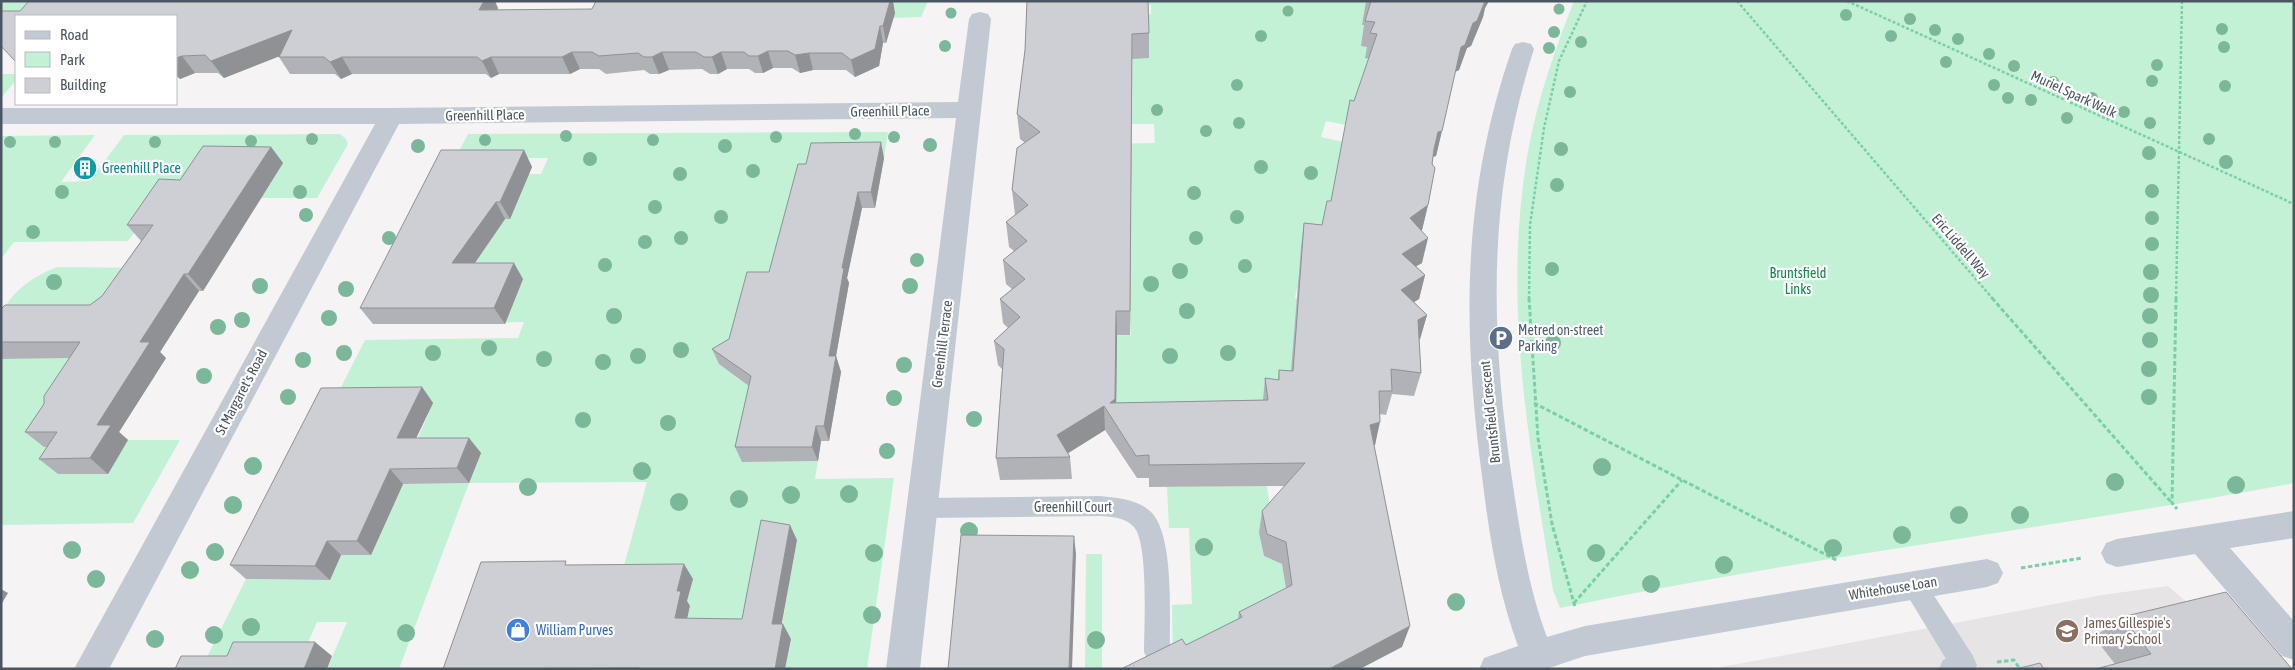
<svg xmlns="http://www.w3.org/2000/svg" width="2295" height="670" viewBox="0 0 2295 670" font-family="'Asap Condensed',sans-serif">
  <rect width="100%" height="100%" fill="#f5f3f3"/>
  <polygon fill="#e6e4e5" points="2168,586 2212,624 2253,669 1712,669 2102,595"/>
  <g fill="#c3f1d5">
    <polygon points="1,1 58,1 16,16 1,28"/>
    <polygon points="854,1 928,1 921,17 892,18"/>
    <polygon points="1101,1 1396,1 1362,25 1385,30 1377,49 1366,58 1372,60 1351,126 1326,121 1321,137 1348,143 1331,226 1301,248 1298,278 1315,280 1320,291 1297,288 1295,298 1315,301 1319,331 1294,328 1294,339 1313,341 1276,404 1130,426 1008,379 1098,336 1131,335 1130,320 1100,144 1155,143 1154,124 1100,124 1100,110 1132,109 1132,95 1100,95 1101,81 1132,80 1132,67 1125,67 1134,15 1151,14 1151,5 1101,5"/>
    <path d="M1574 1H2294V483C2050 529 1803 557 1560 608L1553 590C1529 441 1501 297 1529 146 1539 95 1555 49 1574 1Z"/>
    <polygon points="1,74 16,74 16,80 1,98"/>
    <polygon points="888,132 884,158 801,224 860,223 858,230 828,230 760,379 742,462 818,461 815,479 894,478 867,669 785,669 781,633 788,590 750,634 682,640 690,607 620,580 647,482 469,483 399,669 327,669 347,622 317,622 300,660 201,669 246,579 330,580 341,555 371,555 389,515 294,485 469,483 409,457 428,415 333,403 365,340 518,338 524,322 444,323 513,304 523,279 463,280 529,174 541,174 548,158 518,158 451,167 468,134"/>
    <polygon points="340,134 346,139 348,144 317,198 261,198 135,232 128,241 14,242 1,259 1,136 95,135 61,182 90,181 124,135"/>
    <path d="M58 267 149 268 123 376H155L143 394 75 447 108 474 128 440H180L133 523 1 525V359L49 358 1 321C3 296 36 274 58 267Z"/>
    <polygon points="1266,481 1272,519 1259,533 1264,556 1282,564 1290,615 1173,663 1172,605 1192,604 1189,528 1169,528 1167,487 1239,486"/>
    <polygon points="1086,554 1102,554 1102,669 1085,669"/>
  </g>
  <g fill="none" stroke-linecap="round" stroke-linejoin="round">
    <g stroke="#7ad0a6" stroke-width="2.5" stroke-dasharray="3 2" stroke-linecap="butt">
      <polyline points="1737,1 1993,299"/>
      <polyline points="1847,1 2294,204"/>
      <polyline points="1529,299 1530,225 1544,128 1559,61 1587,1"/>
      <polyline points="2176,299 2182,1"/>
    </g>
    <g stroke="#7ad0a6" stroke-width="3" stroke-dasharray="4.5 2.5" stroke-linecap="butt">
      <polyline points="1529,298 1538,438 1552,524 1575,607"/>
      <polyline points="1992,298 2172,503"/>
      <polyline points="2176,298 2172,503 2177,509"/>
      <polyline points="1534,403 1838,561"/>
      <polyline points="2021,568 2082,558"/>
      <polyline points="1574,603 1682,480"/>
      <polyline points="1997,662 2014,660 2020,669"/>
    </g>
    <g fill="#c1cad2" fill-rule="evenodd">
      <path d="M1100 496C1117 498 1138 499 1151 512 1175 536 1169 618 1170 652L1166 660 1157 664 1148 660 1144 652C1144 628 1149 540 1133 526 1124 517 1112 517 1100 516L923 518 915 515 911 508 915 501 923 498Z"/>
      <polygon points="1913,574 1922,577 1973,656 1977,665 1975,669 1939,669 1943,660 1946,659 1901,585 1904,577"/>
    </g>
    <g fill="#c1cad2" fill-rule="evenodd">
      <polygon points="980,12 988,14 991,19 920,669 886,669 956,118 399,124 109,669 74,669 375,124 1,124 1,108 391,108 958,102 969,19 972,14"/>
      <path d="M1523 42 1531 44 1534 49C1487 195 1490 329 1512 479 1520 532 1528 587 1547 637L1585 626 1987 559 1998 563 2003 573 1998 583 1987 587 1585 656 1546 669H1479L1484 658 1518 646C1498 592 1489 534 1482 476 1462 327 1462 193 1512 49L1515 44Z"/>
      <polygon points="2294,511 2294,538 2230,548 2294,621 2294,660 2282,656 2195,554 2117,567 2106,563 2101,553 2106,543 2117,539"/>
    </g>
  </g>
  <g fill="#7bb799">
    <circle cx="1559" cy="9" r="5.5"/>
    <circle cx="1288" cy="11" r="5.5"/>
    <circle cx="951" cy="13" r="5.5"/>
    <circle cx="1846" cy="15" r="6"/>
    <circle cx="1910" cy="19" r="6"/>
    <circle cx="2222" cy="29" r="6"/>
    <circle cx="1935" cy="30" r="6"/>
    <circle cx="1554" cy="32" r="6"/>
    <circle cx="1261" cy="36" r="6"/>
    <circle cx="1891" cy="36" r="6"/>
    <circle cx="1958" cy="39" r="6"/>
    <circle cx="1581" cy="42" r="6"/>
    <circle cx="945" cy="46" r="6"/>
    <circle cx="2224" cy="47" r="6"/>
    <circle cx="1549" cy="48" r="6"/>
    <circle cx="1989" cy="54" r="6"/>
    <circle cx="1946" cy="62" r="6"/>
    <circle cx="2157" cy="65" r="6"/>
    <circle cx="2014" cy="66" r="6"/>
    <circle cx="2152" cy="81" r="6"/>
    <circle cx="2053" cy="82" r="6"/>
    <circle cx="1237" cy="85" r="6"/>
    <circle cx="1994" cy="85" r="6"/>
    <circle cx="2225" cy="86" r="6"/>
    <circle cx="1570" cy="92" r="6"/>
    <circle cx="2008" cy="98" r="6"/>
    <circle cx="2092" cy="98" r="6"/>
    <circle cx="2031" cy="100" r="6"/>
    <circle cx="1157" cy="110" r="6"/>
    <circle cx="2124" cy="112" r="6"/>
    <circle cx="2067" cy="118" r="6"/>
    <circle cx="1239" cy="123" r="6"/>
    <circle cx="2150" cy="123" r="6"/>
    <circle cx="1206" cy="131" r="6"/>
    <circle cx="855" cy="134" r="6"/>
    <circle cx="566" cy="136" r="6"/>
    <circle cx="776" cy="137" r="6"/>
    <circle cx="894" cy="137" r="6"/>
    <circle cx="312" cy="139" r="6"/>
    <circle cx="2209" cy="139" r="6"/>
    <circle cx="485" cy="140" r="6"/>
    <circle cx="653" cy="140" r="6"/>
    <circle cx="251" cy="141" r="6"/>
    <circle cx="10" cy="142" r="6"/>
    <circle cx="55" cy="142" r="6"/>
    <circle cx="155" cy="142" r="6"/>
    <circle cx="930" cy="145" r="7"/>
    <circle cx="418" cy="146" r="7"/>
    <circle cx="725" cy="146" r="7"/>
    <circle cx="1561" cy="149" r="7"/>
    <circle cx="2149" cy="153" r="7"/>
    <circle cx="590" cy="159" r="7"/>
    <circle cx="2226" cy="162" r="7"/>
    <circle cx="1261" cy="167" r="7"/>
    <circle cx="753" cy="171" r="7"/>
    <circle cx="1311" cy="173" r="7"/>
    <circle cx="680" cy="174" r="7"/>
    <circle cx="1557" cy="185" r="7"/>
    <circle cx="2152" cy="191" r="7"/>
    <circle cx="62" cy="192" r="7"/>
    <circle cx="300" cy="192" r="7"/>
    <circle cx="1194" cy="193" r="7"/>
    <circle cx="655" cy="207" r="7"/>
    <circle cx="306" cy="215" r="7"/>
    <circle cx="721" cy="217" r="7"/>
    <circle cx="1237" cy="217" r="7"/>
    <circle cx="2152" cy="218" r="7"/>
    <circle cx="33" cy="232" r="7"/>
    <circle cx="389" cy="238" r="7"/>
    <circle cx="681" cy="238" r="7"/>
    <circle cx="1196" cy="238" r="7"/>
    <circle cx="645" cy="242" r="7"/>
    <circle cx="2152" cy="244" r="7"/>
    <circle cx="917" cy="260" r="7"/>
    <circle cx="605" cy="265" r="7"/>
    <circle cx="1245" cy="266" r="7"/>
    <circle cx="1552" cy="269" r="7"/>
    <circle cx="1180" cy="271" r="8"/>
    <circle cx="2151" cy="272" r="8"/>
    <circle cx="54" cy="282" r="8"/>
    <circle cx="1151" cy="284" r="8"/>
    <circle cx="260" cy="286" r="8"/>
    <circle cx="910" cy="286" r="8"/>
    <circle cx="346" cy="289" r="8"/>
    <circle cx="2151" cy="295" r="8"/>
    <circle cx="1187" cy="311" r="8"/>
    <circle cx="614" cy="316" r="8"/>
    <circle cx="2150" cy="316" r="8"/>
    <circle cx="329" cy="318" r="8"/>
    <circle cx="242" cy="320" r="8"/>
    <circle cx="218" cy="327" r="8"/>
    <circle cx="2150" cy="340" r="8"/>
    <circle cx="1553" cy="343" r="8"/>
    <circle cx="489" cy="348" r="8"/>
    <circle cx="681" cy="350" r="8"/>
    <circle cx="344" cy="353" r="8"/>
    <circle cx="433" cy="353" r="8"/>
    <circle cx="1228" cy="353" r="8"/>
    <circle cx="638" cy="356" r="8"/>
    <circle cx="1170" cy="356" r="8"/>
    <circle cx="544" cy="359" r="8"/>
    <circle cx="303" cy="360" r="8"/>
    <circle cx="603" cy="362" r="8"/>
    <circle cx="904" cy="365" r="8"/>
    <circle cx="2149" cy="369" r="8"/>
    <circle cx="204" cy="376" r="8"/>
    <circle cx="288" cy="397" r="8"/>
    <circle cx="2149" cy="397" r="8"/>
    <circle cx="894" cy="398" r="8"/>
    <circle cx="974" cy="419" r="8"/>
    <circle cx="583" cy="420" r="8"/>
    <circle cx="668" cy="423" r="8"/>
    <circle cx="887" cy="451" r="8"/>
    <circle cx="253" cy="466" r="9"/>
    <circle cx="1602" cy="467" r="9"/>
    <circle cx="642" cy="471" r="9"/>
    <circle cx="2115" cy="482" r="9"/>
    <circle cx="2236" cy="485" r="9"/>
    <circle cx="528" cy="487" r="9"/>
    <circle cx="849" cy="494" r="9"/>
    <circle cx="791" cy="495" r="9"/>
    <circle cx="739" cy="499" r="9"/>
    <circle cx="679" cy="502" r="9"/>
    <circle cx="233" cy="505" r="9"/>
    <circle cx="1959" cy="515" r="9"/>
    <circle cx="2020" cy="515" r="9"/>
    <circle cx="969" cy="531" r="9"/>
    <circle cx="1902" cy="535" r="9"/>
    <circle cx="1204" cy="547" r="9"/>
    <circle cx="1833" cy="548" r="9"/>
    <circle cx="72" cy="550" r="9"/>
    <circle cx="215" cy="552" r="9"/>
    <circle cx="874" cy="553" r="9"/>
    <circle cx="1596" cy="553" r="9"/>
    <circle cx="1724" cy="565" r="9"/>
    <circle cx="190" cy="570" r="9"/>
    <circle cx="96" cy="579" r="9"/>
    <circle cx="1651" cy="584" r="9"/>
    <circle cx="1456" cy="602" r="9"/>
    <circle cx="872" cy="615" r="9"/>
    <circle cx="251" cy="627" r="9"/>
    <circle cx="406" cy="633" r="9"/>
    <circle cx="214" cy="635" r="9"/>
    <circle cx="155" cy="639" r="9"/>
    <circle cx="1096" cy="640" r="9"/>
  </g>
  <g fill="#b0b2b7">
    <polygon points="1027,1 1149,33 1149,58 1132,59 1130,335 1117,335 1116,403 1263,400 1265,378 1278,380 1279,370 1291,371 1301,247 1304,223 1322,225 1331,201 1354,101 1369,59 1365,58 1367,47 1361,46 1364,25 1362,25 1366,1 1489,1 1485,8 1483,17 1471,46 1467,48 1459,70 1455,72 1436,156 1433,157 1428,205 1422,230 1421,231 1422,263 1416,266 1425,275 1419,299 1414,302 1427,315 1420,339 1419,339 1421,373 1414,396 1392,394 1386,415 1380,414 1375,445 1374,445 1402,647 1186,645 1238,619 1239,612 1286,589 1282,564 1264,556 1259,533 1262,511 1285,486 1149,487 1149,478 1137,478 1105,430 1068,453 1070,457 1072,479 1000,480 996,458 1002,369 998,365 994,341 1008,328 1003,323 1000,299 1012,289 1006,284 1003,260 1014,251 1009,247 1006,222 1015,215 1012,190 1025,143 1020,139 1017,114 1025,50"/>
    <polygon points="498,8 497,10 895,13 886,43 883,43 879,66 855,77 846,70 813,70 800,73 792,68 773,68 763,73 755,73 749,69 727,69 718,74 710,74 702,69 669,70 659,74 650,74 644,70 606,74 599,69 580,69 570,74 499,74 491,78 486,74 352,74 341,79 335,74 290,74 279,57 279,56 224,78 218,73 195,73 180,79 176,76 176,16"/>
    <polygon points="271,147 283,163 203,291 199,291 160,352 166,358 119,432 128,440 108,474 58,474 39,459 47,447 44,447 25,432 44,404 69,358 1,359 1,309 90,305 102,296 141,241 127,225"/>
    <polygon points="524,150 532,167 510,219 505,219 475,263 523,279 505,324 373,324 360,308"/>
    <polygon points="884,158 875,208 862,208 847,278 849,283 836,356 841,372 829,441 821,441 818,461 742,462 735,447 749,386 719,364 712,349 729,339 769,272 806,164"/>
    <polygon points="422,387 433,403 416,438 469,438 481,453 469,483 403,484 371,555 341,555 330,580 246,579 230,565"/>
    <polygon points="2122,617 2292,669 2115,664 2094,637"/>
  </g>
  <g fill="#909195">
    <polygon points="484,1 495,1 498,8 488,27 479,10"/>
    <polygon points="890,1 893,1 895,13 886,43 883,26"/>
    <polygon points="1485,1 1489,1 1485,8 1483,17 1471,46 1467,48 1459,70 1455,72 1461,47"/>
    <polygon points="880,26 883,43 879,66 855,77 851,60"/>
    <polygon points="292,30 303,47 224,78 211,61"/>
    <polygon points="1132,34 1132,59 1130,335 1130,311"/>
    <polygon points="768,51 773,68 763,73 758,56"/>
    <polygon points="572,52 580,69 570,74 562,57"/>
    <polygon points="662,52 669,70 659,74 652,57"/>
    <polygon points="721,52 727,69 718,74 712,57"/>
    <polygon points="809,53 813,70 800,73 795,55"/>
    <polygon points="182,56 195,73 180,79 176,74 176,58"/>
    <polygon points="342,57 352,74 341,79 330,62"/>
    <polygon points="491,57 499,74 491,78 482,61"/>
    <polygon points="1442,131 1436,156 1432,157 1438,132"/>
    <polygon points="881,142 884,158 875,208 871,192"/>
    <polygon points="271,147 283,163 203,291 188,274"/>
    <polygon points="524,150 532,167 510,219 500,202"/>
    <polygon points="858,192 862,208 847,278 849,283 836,356 841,372 829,441 824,426 829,356 842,268"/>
    <polygon points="496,202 505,219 463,280 452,263"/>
    <polygon points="1428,205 1422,230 1404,243 1410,218"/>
    <polygon points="1428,238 1422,263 1396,278 1402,254"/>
    <polygon points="514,263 523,279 505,324 494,308"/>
    <polygon points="184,274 199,291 160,352 166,358 119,432 128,440 108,474 90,458 97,425 140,342"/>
    <polygon points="1425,275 1419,299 1395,314 1401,290"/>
    <polygon points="1116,311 1117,335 1116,423 1110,416"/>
    <polygon points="1427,315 1420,339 1412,344 1418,320"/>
    <polygon points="422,387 433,403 409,453 397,438"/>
    <polygon points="1104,406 1105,430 1062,457 1057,435"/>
    <polygon points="1380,422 1375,445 1364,448 1370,425"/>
    <polygon points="816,426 821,441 818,461 812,447"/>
    <polygon points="469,438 481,453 469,483 457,468"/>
    <polygon points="390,469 403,484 371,555 357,541"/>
    <polygon points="790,525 797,540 779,639 772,624"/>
    <polygon points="1074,536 1076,554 1072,669 1069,669"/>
    <polygon points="327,541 341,555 330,580 315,566"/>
    <polygon points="684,564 693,579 687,601 690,606 684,633 675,618 677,591"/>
    <polygon points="1,589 8,593 1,605"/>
    <polygon points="783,624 791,639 785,669 775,669"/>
    <polygon points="1410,626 1402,647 1360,669 1329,669"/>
    <polygon points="315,642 332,656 327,669 304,669"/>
  </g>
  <g fill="#cdcfd5" stroke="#909195">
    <polygon points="29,1 484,1 479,10 592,9 596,1 890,1 883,26 880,26 875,49 851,60 842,53 809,53 795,55 788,51 768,51 758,56 749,56 744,52 721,52 712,57 704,57 696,52 662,52 652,57 644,57 638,53 599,56 592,52 572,52 562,57 491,57 482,61 477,57 342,57 330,62 324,57 279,57 292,30 211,61 205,55 182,56 176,58 176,16 16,16 16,61 15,61 1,46 1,11 20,11"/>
    <polygon points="1027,1 1148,1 1149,33 1132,34 1130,311 1116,311 1115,399 1110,403 1268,400 1265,378 1279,380 1279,370 1293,371 1304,223 1322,225 1327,201 1331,201 1350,100 1354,101 1377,34 1370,33 1375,22 1365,21 1371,1 1485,1 1477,21 1473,23 1465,45 1461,47 1442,131 1438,132 1434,149 1432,164 1435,168 1428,205 1410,218 1428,238 1402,254 1425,275 1401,290 1427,315 1418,320 1421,373 1391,369 1392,391 1379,391 1380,422 1370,425 1410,626 1329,669 1121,669 1182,639 1186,645 1242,617 1239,612 1292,585 1286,542 1267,534 1262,511 1305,463 1149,465 1149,455 1136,456 1104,406 1057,435 1070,457 996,458 1004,349 994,341 1020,317 1000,299 1025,279 1003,260 1027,241 1006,222 1028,205 1012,190 1017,148 1040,132 1017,114 1025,50"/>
    <polygon points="881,142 871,192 858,192 842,268 844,268 829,356 836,356 824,426 816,426 812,447 735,447 751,376 712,349 729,339 747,272 769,272 798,164 806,164 811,143"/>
    <polygon points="203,146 271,147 188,274 184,274 140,342 150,342 97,425 111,425 90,458 39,459 57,432 25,432 44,404 44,396 80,342 1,342 1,309 5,305 90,305 102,296 153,225 127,225 159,179 180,180"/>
    <polygon points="441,150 524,150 500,202 496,202 452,263 514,263 494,308 360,308"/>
    <polygon points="422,387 397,438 469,438 457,468 390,469 357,541 327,541 315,566 230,565 321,388"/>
    <polygon points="761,520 790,525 772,624 783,624 775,669 638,669 639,668 443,669 481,562 566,561 565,565 684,564 677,591 681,591 675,618 742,619"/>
    <polygon points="961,535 1074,536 1069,669 948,669"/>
    <polygon points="2226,592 2292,669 2096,669 2151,654 2122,617"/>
    <polygon points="233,642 315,642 304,669 175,669 181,656 227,656"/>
    <polygon points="2040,663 2044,669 2016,669"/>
  </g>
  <defs>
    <g id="building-disc" transform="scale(1.25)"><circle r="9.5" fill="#0f9aa8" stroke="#fff"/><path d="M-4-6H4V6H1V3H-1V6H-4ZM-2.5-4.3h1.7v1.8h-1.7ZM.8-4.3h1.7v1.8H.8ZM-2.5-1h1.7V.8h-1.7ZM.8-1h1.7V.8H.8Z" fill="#fff"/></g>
    <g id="parking-disc" transform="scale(1.25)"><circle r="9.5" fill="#5c6f8a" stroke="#fff"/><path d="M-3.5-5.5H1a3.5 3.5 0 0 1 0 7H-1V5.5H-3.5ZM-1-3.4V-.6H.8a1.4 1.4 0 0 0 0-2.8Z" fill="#fff"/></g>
    <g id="shop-disc" transform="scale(1.25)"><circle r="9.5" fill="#3f7fe0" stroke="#fff"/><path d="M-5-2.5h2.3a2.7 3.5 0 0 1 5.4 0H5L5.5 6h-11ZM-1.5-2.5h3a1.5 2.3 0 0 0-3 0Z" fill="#fff"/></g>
    <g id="school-disc" transform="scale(1.25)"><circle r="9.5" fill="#8d6e63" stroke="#fff"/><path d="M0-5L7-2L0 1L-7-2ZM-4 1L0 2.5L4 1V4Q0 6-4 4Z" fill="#fff"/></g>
  </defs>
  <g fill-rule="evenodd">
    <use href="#building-disc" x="85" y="168"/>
    <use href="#parking-disc" x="1501" y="338"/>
    <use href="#shop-disc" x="518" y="630"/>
    <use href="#school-disc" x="2067" y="631"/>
  </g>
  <g text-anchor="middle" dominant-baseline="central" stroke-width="4.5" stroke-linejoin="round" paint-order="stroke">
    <g font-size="14" fill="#4a5661" stroke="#fff">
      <text transform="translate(2074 94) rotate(25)">Muriel Spark Walk</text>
      <text transform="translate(890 111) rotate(-1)">Greenhill Place</text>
      <text transform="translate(485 115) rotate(-1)">Greenhill Place</text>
      <text transform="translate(1961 246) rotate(49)">Eric Liddell Way</text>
      <text transform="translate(942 344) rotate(-83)">Greenhill Terrace</text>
      <text transform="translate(241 392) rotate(-62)">St Margaret's Road</text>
      <text transform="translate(1490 412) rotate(-96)">Bruntsfield Crescent</text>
      <text x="1073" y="507">Greenhill Court</text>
      <text transform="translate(1893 588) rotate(-9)">Whitehouse Loan</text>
    </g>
    <g font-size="14" fill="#0d838f" stroke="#fff" text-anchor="start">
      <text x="102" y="168">Greenhill Place</text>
    </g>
    <g font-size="14" fill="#17864f" stroke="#fff">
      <text x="1798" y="273">Bruntsfield<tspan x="1798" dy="16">Links</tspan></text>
    </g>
    <g font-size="14" fill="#4e5e75" stroke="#fff" text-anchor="start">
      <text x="1518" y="330">Metred on-street<tspan x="1518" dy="16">Parking</tspan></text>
    </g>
    <g font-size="14" fill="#785e54" stroke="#fff" text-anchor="start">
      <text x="2084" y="623">James Gillespie's<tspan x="2084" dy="16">Primary School</tspan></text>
    </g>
    <g font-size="14" fill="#366cbe" stroke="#fff" text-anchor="start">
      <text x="536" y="630">William Purves</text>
    </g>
  </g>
  <rect width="2295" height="670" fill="none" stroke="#4a5661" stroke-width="5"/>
  <rect x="15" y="15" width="162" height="90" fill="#ffffff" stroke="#b7bbc0"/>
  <rect x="25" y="31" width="25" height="8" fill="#c1cad2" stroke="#b7bbc0"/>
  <text x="60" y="40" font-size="15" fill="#4a5661">Road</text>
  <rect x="25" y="52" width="25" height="15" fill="#c3f1d5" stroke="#b7bbc0"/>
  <text x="60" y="65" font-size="15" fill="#4a5661">Park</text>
  <rect x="25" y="78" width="25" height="15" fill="#cdcfd5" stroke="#b7bbc0"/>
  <text x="60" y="90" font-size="15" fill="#4a5661">Building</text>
</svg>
